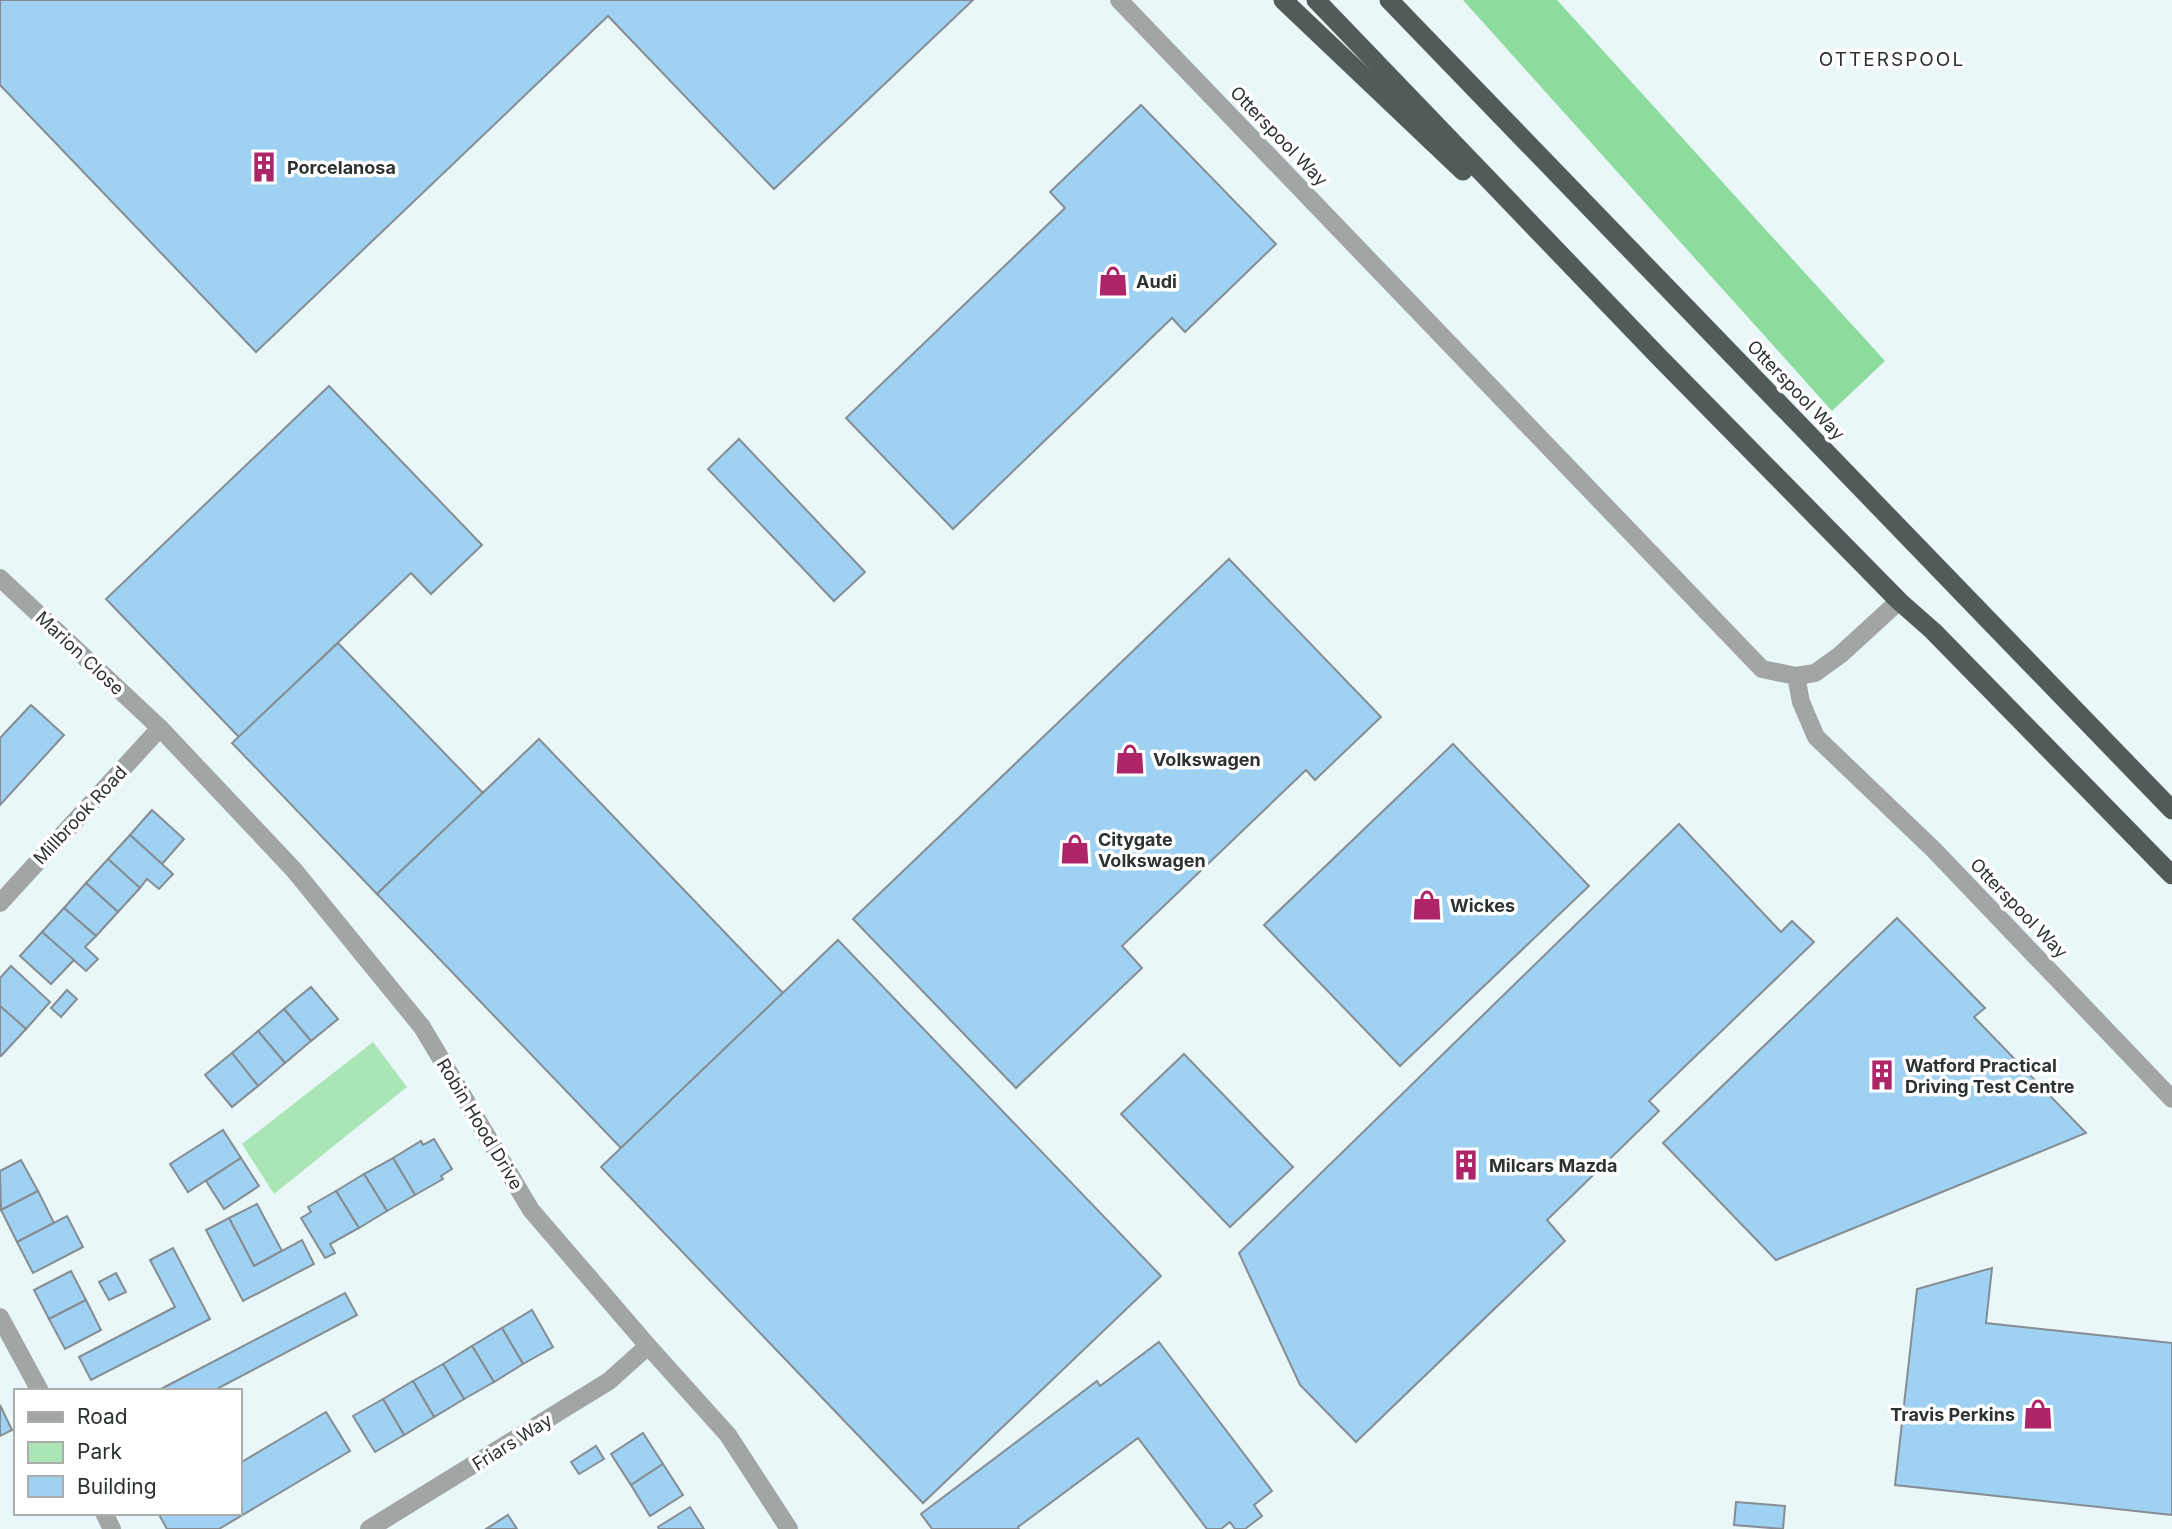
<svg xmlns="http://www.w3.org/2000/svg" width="2172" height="1529" viewBox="0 0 2172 1529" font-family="Inter,sans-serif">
  <rect width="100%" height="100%" fill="#eaf7f9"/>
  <polygon fill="#aae6b5" points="373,1042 407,1087 274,1194 242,1144"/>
  <polygon fill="#8ddb9d" points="1463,0 1557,0 1885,361 1832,411"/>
  <g fill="#9fd1f2" stroke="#858d93" stroke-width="2">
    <polygon points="0,0 973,0 774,189 608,16 256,352 0,85"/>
    <polygon points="1141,105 1276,244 1185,332 1172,318 953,529 846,418 1065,208 1050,192"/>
    <polygon points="329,386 482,545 431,594 411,573 239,737 106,599"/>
    <polygon points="739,439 865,572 834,601 708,469"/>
    <polygon points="1229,559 1381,717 1315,780 1306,770 1122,946 1142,968 1016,1088 853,919"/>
    <polygon points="338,643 483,793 377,894 232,743"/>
    <polygon points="31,705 64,735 0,805 0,738"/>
    <polygon points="539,739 783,993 621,1148 377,894"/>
    <polygon points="1453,744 1589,886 1400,1066 1264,925"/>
    <polygon points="152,810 184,839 162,864 130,835"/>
    <polygon points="1679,824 1781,932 1792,921 1814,942 1649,1101 1659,1111 1547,1220 1565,1241 1356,1442 1300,1385 1239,1253"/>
    <polygon points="130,835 173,874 159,889 147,879 140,888 108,859"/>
    <polygon points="108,859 140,888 118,912 86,883"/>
    <polygon points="86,883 118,912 96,936 64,908"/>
    <polygon points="64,908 96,936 85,947 98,959 86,971 42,932"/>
    <polygon points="1897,918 1985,1008 1974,1017 2086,1133 1776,1260 1663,1143"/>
    <polygon points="42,932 74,960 51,984 20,956"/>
    <polygon points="838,940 1161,1276 923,1503 601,1167"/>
    <polygon points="11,966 50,1002 26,1029 0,1006 0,978"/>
    <polygon points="311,987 338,1019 311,1041 284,1009"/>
    <polygon points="67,990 77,999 61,1017 51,1008"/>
    <polygon points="0,1006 26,1029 1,1056 0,1055"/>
    <polygon points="284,1009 311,1041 285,1063 258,1031"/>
    <polygon points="258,1031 285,1063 258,1086 232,1053"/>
    <polygon points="232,1053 258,1086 232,1107 205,1075"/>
    <polygon points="1184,1054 1293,1167 1230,1227 1121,1114"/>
    <polygon points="223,1130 241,1158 188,1192 170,1164"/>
    <polygon points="434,1139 452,1169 441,1176 443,1179 415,1195 393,1158 421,1141 423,1145"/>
    <polygon points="241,1158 259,1186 224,1209 206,1181"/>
    <polygon points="393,1158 415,1195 387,1211 364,1174"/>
    <polygon points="21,1160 38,1191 1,1210 0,1171"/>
    <polygon points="364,1174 387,1211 359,1228 336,1191"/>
    <polygon points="38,1191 54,1223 17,1242 1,1210"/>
    <polygon points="336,1191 359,1228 330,1244 335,1253 325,1258 301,1218 311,1212 308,1207"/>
    <polygon points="257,1204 282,1251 254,1266 229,1218"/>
    <polygon points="67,1216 83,1247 33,1273 17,1242"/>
    <polygon points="229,1218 254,1266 302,1240 314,1264 243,1301 206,1230"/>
    <polygon points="173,1248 210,1319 91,1380 79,1357 175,1307 150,1260"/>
    <polygon points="1992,1268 1986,1323 2172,1343 2172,1515 1895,1485 1917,1289"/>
    <polygon points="71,1271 86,1300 49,1319 34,1290"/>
    <polygon points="116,1273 126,1292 109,1300 99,1282"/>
    <polygon points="345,1293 357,1315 213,1391 157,1391"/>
    <polygon points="86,1300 101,1330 65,1349 49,1319"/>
    <polygon points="532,1310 553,1347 523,1364 502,1328"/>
    <polygon points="502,1328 523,1364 494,1382 472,1346"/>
    <polygon points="1159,1342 1272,1491 1254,1505 1262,1516 1245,1529 1235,1529 1230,1522 1221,1529 1207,1529 1138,1438 1018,1527 1019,1529 932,1529 921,1514 1097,1381 1100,1386"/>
    <polygon points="472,1346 494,1382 464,1399 443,1364"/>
    <polygon points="443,1364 464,1399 434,1417 413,1381"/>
    <polygon points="413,1381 434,1417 404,1435 383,1399"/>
    <polygon points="383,1399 404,1435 375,1452 353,1416"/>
    <polygon points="0,1405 12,1430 0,1436"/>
    <polygon points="326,1412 350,1451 219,1529 167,1529 158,1513 240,1513 240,1463"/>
    <polygon points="643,1433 663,1464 631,1485 611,1454"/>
    <polygon points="596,1446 604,1459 579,1474 571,1462"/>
    <polygon points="663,1464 683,1495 650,1516 631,1485"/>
    <polygon points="1736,1502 1785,1506 1783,1529 1734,1525"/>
    <polygon points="690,1507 704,1529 659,1529 658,1527"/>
    <polygon points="508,1515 517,1529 486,1529"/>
  </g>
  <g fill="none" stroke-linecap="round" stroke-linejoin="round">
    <g stroke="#a1a6a5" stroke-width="18">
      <polyline points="1119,0 1762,669 1796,676 1801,702 1816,737 1934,850 2172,1099"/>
      <polyline points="0,578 160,728 294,870 422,1027 531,1210 648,1346 728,1435 789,1529"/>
      <polyline points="1796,676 1815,673 1840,655 1899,601"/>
      <polyline points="0,903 160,728"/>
      <polyline points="0,1317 40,1391"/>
      <polyline points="104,1513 112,1529"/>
      <polyline points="369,1529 609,1381 648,1346"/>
    </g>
    <g stroke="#525b58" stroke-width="19">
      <polyline points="1283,0 1463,171"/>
      <polyline points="1316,0 1659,357 1899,601 1933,631 2172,875"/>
      <polyline points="1389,0 2172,810"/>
    </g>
  </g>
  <defs>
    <g id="building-bare" transform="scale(2.415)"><path d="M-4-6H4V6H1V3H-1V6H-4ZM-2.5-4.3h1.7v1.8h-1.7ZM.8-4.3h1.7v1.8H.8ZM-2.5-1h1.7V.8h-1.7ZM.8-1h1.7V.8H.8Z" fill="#ad2568" stroke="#fff" stroke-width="2.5" paint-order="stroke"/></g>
    <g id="shop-bare" transform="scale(2.415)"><path d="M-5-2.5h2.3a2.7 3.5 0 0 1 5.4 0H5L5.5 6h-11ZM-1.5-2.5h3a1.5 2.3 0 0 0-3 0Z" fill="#ad2568" stroke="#fff" stroke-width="2.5" paint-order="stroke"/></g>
  </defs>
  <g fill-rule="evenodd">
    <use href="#building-bare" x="264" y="167"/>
    <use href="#shop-bare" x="1113" y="281"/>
    <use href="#shop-bare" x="1130" y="759"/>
    <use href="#shop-bare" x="1075" y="849"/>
    <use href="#shop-bare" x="1427" y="905"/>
    <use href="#building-bare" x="1882" y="1075"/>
    <use href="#building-bare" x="1466" y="1165"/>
    <use href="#shop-bare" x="2038" y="1414"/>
  </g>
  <g text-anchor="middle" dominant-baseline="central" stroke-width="7" stroke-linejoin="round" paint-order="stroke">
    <g font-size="18" fill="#2c3131" stroke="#fff">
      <text transform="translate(1279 136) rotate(46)">Otterspool Way</text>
      <text transform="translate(1796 390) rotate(46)">Otterspool Way</text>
      <text transform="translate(80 653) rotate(43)">Marion Close</text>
      <text transform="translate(80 815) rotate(-47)">Millbrook Road</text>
      <text transform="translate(2019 908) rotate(46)">Otterspool Way</text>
      <text transform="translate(480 1124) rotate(59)">Robin Hood Drive</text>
      <text transform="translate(512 1442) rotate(-32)">Friars Way</text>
    </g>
    <g font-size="18" font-weight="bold" fill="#2c3131" stroke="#fff" text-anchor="start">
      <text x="287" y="167">Porcelanosa</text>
      <text x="1136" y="281">Audi</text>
      <text x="1153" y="759">Volkswagen</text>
      <text x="1098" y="839">Citygate<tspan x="1098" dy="21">Volkswagen</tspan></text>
      <text x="1450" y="905">Wickes</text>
      <text x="1905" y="1065">Watford Practical<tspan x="1905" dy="21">Driving Test Centre</tspan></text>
      <text x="1489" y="1165">Milcars Mazda</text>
      <text x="2015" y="1414" text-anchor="end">Travis Perkins</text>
    </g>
    <g font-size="19" letter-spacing="2" fill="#2c3131" stroke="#fff">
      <text x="1892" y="59">OTTERSPOOL</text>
    </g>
  </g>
  <rect x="14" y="1389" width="228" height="126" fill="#ffffff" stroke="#abadad" stroke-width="2"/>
  <rect x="28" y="1412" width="35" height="10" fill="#a1a6a5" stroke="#abadad" stroke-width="2"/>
  <text x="77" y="1424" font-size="21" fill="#2c3131">Road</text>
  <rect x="28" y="1442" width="35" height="21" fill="#aae6b5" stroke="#abadad" stroke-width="2"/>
  <text x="77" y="1459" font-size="21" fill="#2c3131">Park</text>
  <rect x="28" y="1476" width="35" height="21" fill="#9fd1f2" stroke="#abadad" stroke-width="2"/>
  <text x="77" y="1494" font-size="21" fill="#2c3131">Building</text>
</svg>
